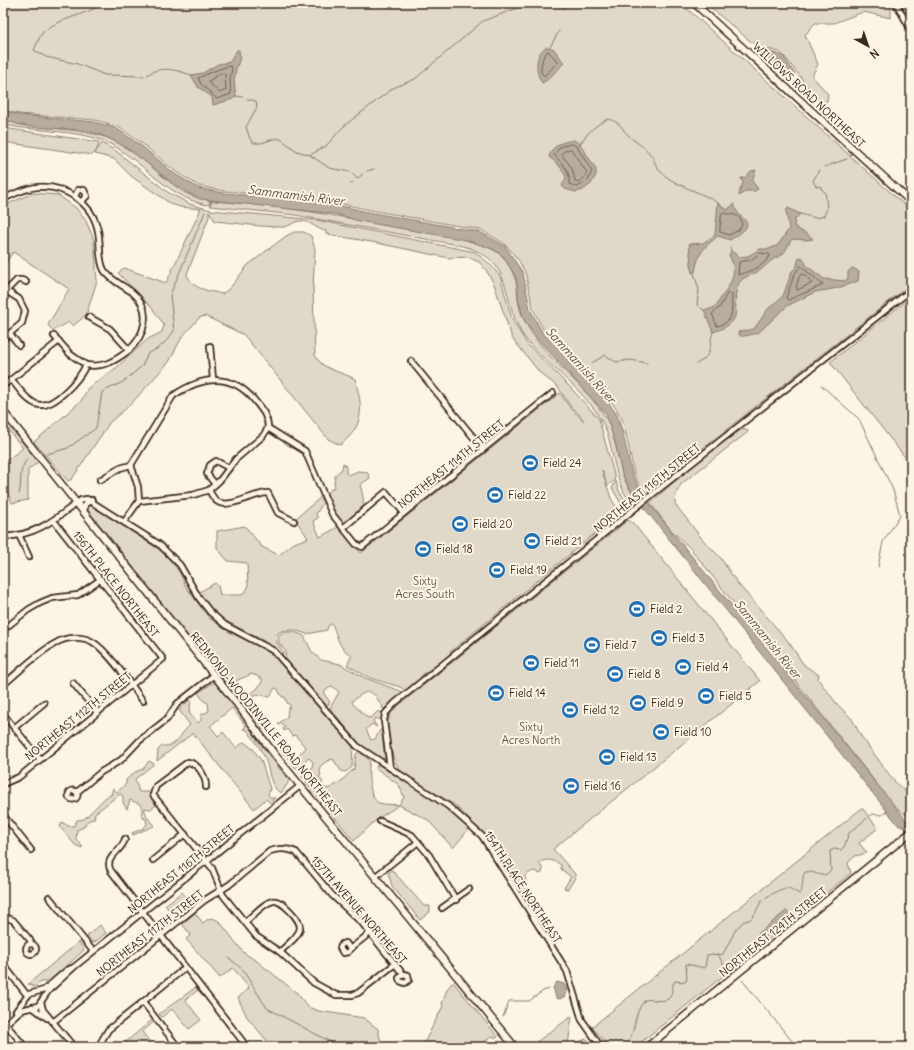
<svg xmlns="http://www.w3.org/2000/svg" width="914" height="1050" viewBox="0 0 914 1050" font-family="Delius,sans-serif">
  <rect width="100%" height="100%" fill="#fcf5e5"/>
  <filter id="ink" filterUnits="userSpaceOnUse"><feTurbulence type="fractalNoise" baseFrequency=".025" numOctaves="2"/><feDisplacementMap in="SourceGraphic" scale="8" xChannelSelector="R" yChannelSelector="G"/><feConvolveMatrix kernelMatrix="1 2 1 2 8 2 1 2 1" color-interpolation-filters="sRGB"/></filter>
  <g filter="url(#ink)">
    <g fill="#e0d8c8" stroke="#8e8173">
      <polygon points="3,3 681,3 911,211 911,284 645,494 635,477 623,421 615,407 605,395 544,331 533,309 525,272 519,261 505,244 481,230 370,210 329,201 224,191 199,186 176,172 144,145 117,126 95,120 19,114 3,110"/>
      <polygon points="705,3 891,3 891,18 863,12 834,23 815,23 805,35 818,64 812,76 828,94 827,101 821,104 785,57 779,52 756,46"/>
      <path d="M3 119C37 131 74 126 108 138 136 148 157 175 182 191 191 197 201 198 211 201L207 205C165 197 142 158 104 141 80 131 37 131 10 126L3 124Z"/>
      <path d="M3 128 99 142 97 150 102 143 116 151 169 193 190 204 211 210 316 220 475 252 490 264 500 276 512 319 527 344 570 387 599 419 615 478 614 481 607 486 602 470 611 498 620 513 450 652V655L433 669H430L421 676V678L406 691 400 687 370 678 347 665 352 655C337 648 338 636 332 624L328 626 327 630 307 634 294 630 281 631 275 636 277 643 284 653 281 655 264 641 222 619 211 610 198 593 215 583 218 586 220 595H242L248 588 247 563 228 561 217 548V531L245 526 262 547 279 555 294 543 308 538 295 519 321 497 323 503 316 514 318 518 313 521 320 537 338 527 361 553 560 393 570 408 584 421 579 414 571 407 558 387 540 373 512 338 494 284 486 270 479 262 468 257 449 258 377 243 326 234V231C317 230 311 221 301 221 293 221 289 228 281 227 259 227 237 223 215 221L209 211V217L187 274C192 290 208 290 222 294L230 288 248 265 286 236 294 232H304L311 236 315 249 313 288 315 355C321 370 343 372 355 379 363 407 365 426 340 445L328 439 244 335 205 316 199 318 182 337 169 362 129 406 110 422 72 479 68 481 34 442 81 401 88 388 116 368 148 339 162 332 164 325 152 308 118 273 124 268 166 283 201 209 180 207 171 204 131 176 114 159 95 154 97 150 92 155 10 143 3 141Z"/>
      <polygon points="33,193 58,195 76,208 86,221 94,240 97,281 86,315 73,326 69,322 53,331 48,325 69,289 13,252 3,267 3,206"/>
      <path d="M212 201C279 205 344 217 410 229 436 234 478 238 500 254 503 256 505 260 507 263 522 284 514 296 522 315 538 354 578 378 602 412 621 438 614 474 636 498L631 503C610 476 616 444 600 418 588 398 568 381 551 365 541 355 530 346 522 334 500 296 515 257 458 245L295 215 210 206Z"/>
      <polygon points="911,297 911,465 830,362"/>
      <polygon points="11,428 38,462 28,470 28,500 12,503 3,480 3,463 23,448 9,431"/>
      <polygon points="741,430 747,430 748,432 681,484 676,494 675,504 703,540 720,557 738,584 788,641 804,665 819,675 818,679 837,704 852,719 861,736 894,781 911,797 911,816 903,813 891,802 691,549 671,530 650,503 704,456"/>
      <path d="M343 463 346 466V473L349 475 358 471 367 472 370 478 360 485C368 511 362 509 343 525L329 507 325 495 334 487 335 475 342 469Z"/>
      <polygon points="616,481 619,491 629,505 624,509 612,488"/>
      <path d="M91 505 161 551 171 561 180 573 186 587 209 618 231 633 262 648 278 659 353 746 352 767 346 772 341 771 333 759C328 760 321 764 319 769L321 775 319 777 323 782 321 785 311 779H304L302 776 312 768 313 762 309 758 296 768 280 749 286 745 288 747V753L291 755 294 753 297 756 306 748 295 735 292 736 287 729 284 731 283 729 285 727 282 724 279 725 278 724 287 717 288 709 291 706 287 703 285 697H282L277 688 274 689 270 697C260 695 252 690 247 704L250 707C260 709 269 717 265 729H261L236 697 241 695 243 690 247 695 257 689 263 680 257 676 251 674C245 678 240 678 235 682V687L230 689 88 510V506Z"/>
      <path d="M628 520 633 523 760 681 553 849 575 874V878L568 889 564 888 571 877 561 869V865C554 860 546 858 539 863L543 869 542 873 539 874 537 871C532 871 528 873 525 877L526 882 523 885 525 890 534 900 533 904 537 908 541 919 550 930 549 933H547L506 866 480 831 455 805 402 773C391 759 381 724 393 710Z"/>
      <path d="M283 632H295L304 636 312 652 321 660 340 664 365 678 403 692 385 709 382 708 383 706C379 703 379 702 377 698 369 686 361 695 353 700L352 703 368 718 372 717 378 711 382 713 381 721 376 718 373 721 377 727 372 724 366 729 371 740 375 739 380 730 382 731 385 758 381 759 370 753 356 740 330 708 339 692 332 686 325 691 324 694 330 702 328 705H325L285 659 286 652 279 643 278 636Z"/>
      <path d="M214 682 245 719 258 741 289 781 283 791 280 793C269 784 270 773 266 761 263 752 253 737 246 729L244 730 243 729 246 726 232 708 210 726 218 736 223 732 236 748 244 742 253 749 261 760 270 789 268 795 271 798H275L271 804 266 799 254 809 193 733 157 761 158 750 162 746C179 747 179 734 190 725L179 710 190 699 191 701 189 713 198 723 201 720V715L209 711 208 703 204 701 198 693Z"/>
      <path d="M359 751 370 761C367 770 369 799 379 803 385 805 393 804 399 805L404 797 399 785 376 768 378 764 444 806 469 829 453 848 428 820 399 805 376 820 354 841 306 782 311 781 322 789 330 788 340 782 354 769 356 754Z"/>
      <path d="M149 761 154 764 135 779 139 792H149L151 798 156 805 151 809 144 808 147 817 154 826 133 835 132 833 144 828 147 824 146 819 143 818 141 814 143 811 140 804 130 800 127 809 123 803V796L120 794 95 813 94 819C88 820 86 822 84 827L77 830 76 839 82 846V848L75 845 60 827 62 822 68 826H74L77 820 84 819 106 797 111 795 113 788 117 792 126 784V780L135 772 143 769Z"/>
      <polygon points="862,808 878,828 859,843 867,853 855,856 848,863 851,873 635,1047 609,1047 592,1027"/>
      <polygon points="392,870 424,906 430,906 430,912 420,920 392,886 388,873"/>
      <polygon points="182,892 193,905 176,918 165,905"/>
      <polygon points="195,913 203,923 208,919 213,918 220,922 244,953 258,962 297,993 308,1007 319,1011 364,1018 378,1029 382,1047 272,1047 247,1017 238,998 249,988 233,968 220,978 186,939 191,935 182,924"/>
      <polygon points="100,925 106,933 94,943 92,942 87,936"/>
      <polygon points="79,942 84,950 49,982 41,982 34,987 28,984"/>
      <polygon points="452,983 454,983 498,1037 496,1038 492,1036 478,1047 422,1047 443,1006 442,1004 447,989"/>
      <polygon points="196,987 198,990 185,1000 201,1020 189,1029 172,1009 162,1017 159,1014"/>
      <polygon points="572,1016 568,1045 587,1039 593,1047 531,1046"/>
      <polygon points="153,1019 155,1021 142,1032 154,1047 120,1047"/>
    </g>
    <g fill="#b7ad9e" stroke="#85796b">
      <path d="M547 47 554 49 564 63C559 68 548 81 542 83 535 73 534 53 547 47Z"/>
      <polygon points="762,49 783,56 795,74 793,78 789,78 760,51"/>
      <polygon points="237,50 239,50 240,58 236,69 234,80 236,96 233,99 213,105 212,97 198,87 191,75 203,73 218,64 230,62"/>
      <path d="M3 110 19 115 94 122 116 128 143 147 175 174 198 188 224 193 333 204 368 212 480 232 505 246 523 273 530 309 542 332 604 396 617 415 622 430 633 477 651 506 911 826V839L904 826H899L633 494 622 474 616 446 606 414 538 340 524 320 518 299V287L515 276 504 257 493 249 466 240 359 221 335 214 200 199C165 184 141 152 106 137 79 125 48 131 21 125 15 124 9 121 3 119Z"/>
      <path d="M574 140 580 144 596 169V175L591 184 583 190 576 192 565 189 562 186 566 178C563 168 557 163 549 157 553 144 562 142 574 140Z"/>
      <polygon points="756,170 752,181 758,189 755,191 746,191 739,196 740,190 743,183 741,178 745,178 751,171"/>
      <path d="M718 203 727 210 734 204C738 223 763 220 730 240L718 236C704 247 698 253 695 272L692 273 689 244 703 243 715 235Z"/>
      <path d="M788 208 800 214 795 219 794 226C801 232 808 233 813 239L807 240 792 239C789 243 786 251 782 255 779 257 774 258 771 261 766 265 763 269 757 272 750 276 744 276 739 283 728 304 750 321 713 332L704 310 711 309 716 306C726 287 741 278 729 255L731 251 740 257 748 256 760 249H769L778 245 789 229 786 211Z"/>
      <polygon points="802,257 807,266 824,279 845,281 848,278 848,272 852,268 855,269 859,272 858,281 838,288 815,292 787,306 758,333 745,336 740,336 738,332 754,329 768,309 783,296 792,271 796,268 799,258"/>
      <polygon points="786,911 789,913 788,918 766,937 759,937 759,933"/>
      <polygon points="557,982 564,984 567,991 565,996 560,999 556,998 553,987"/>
    </g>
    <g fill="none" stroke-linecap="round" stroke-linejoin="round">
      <g stroke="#6d5e51" stroke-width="1">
        <path d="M548 51 558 62 544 76 541 72C541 64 542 56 548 51Z"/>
        <path d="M230 66 232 68 230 80 231 94 217 99 201 84 198 78C208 74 219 68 230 66Z"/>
        <polygon points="221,73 225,74 226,90 220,93 208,82"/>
        <path d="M573 144 577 147 592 171 588 181 577 187 569 184C571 170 563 165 554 155L560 147Z"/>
        <polygon points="571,149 587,173 584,178 579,182 575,181 572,168 561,154 563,152"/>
        <path d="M722 213C730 215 741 212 742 225L739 230 729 235 720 232Z"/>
        <polygon points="761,253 769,254 770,256 763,264 755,269 738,275 739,262 750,260"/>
        <polygon points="801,266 823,285 788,300 786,298 794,275"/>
        <polygon points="802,274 807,276 812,283 797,290 796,288 799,277"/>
        <path d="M728 293 732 294C731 308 736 322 717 326L712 314 719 308Z"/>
      </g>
      <g stroke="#85796b" stroke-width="1">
        <path d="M104 3C86 16 57 18 42 33 39 37 37 45 34 50L46 57 78 64 105 75 144 76"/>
        <polyline points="563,9 569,3"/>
        <polyline points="550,47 559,31"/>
        <path d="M147 75C160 65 177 70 191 75"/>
        <polyline points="236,96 243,97"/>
        <polyline points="247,99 256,101 257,107 246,127 250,139 254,143 261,143 277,138 282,140 297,151 310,155 329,168 351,172 357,179 363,174"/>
        <path d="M580 144C588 132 595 125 608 119 622 123 620 127 629 136 635 142 644 146 650 154 654 158 655 165 659 170 674 187 699 190 718 203"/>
        <polyline points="310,155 326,146 344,126 393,88 415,79 483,21 531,3"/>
        <polyline points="850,156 852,154"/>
        <polyline points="824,167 847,159"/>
        <polyline points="367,171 374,169"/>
        <polyline points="350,184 353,182"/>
        <polyline points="209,205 212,200"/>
        <polyline points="800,214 816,218 824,216 827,208 825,192 821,189 821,187 816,186 813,181 819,170"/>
        <polyline points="730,247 731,251"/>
        <polyline points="694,273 699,290 697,304 698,306"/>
        <polyline points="701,308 704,310"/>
        <polyline points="592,363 605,355 616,362 631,360 647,363"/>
        <path d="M696 364C714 355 708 348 713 332"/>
        <polyline points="821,385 859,419 893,490 900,515 883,542 878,567"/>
        <path d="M47 454 68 448 96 428 102 392 123 382 142 366 148 353C160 349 167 341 174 331L170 295 205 212"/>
        <path d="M19 494C23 478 17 474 27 459"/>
        <polyline points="719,956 726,969 732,967"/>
        <polyline points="229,958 242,969 267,1008 340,1047"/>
        <polyline points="742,980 797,1047"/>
        <polyline points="503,1017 509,1001 529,1001 543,991 549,989"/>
        <path d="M624 1047C638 1035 631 1015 645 1000 652 998 662 1003 668 999 673 996 671 986 675 981L685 982 687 980 686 964 705 968 707 955C713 953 717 956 723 954L736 929 744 921C755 921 756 908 762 901 765 897 785 886 789 888 793 890 796 893 800 894 804 888 801 879 805 872 816 870 822 881 831 870L830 851 834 849 841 850 844 847 849 833 872 814 882 815 887 811"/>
      </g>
      <g stroke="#3b2a1e" stroke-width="8">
        <g id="minor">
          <polyline points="896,3 911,30"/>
          <polyline points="75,196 78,190 84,190 87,196 81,202"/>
          <path d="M3 199C14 194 25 188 37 187 65 184 93 204 98 231 101 244 98 259 104 270 111 281 123 285 133 293 153 310 145 336 128 351 115 361 103 368 86 365 80 378 53 411 36 404 26 400 18 388 12 380"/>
          <polyline points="3,289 19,299 25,311 22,323 3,339"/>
          <polyline points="7,290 17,280 22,280 26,282"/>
          <polyline points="89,317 110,329 129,350"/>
          <polyline points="10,334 19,345"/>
          <polyline points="54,336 70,354 86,365"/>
          <polyline points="210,346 213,379"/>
          <polyline points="411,361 483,449"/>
          <polyline points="3,386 59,341"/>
          <path d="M131 465 173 396C202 376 232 372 255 401 262 410 268 416 268 428L305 451 332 514 356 544 362 547 553 393"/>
          <polyline points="131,465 138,487 139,501"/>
          <polyline points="100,480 120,468 131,465"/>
          <polyline points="215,484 207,474 210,465 216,461 229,468"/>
          <path d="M209 490C211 494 214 500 218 502 230 509 257 492 268 493L278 513 294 521"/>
          <polyline points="84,512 85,504 92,500"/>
          <polyline points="124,522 139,501 193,495 209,490 220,480 236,459 263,436 268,428"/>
          <polyline points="343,528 386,492 404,513"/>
          <polyline points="19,535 29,557"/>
          <path d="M3 537C38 535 55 519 81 500L87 499 160 545 180 565 199 598 210 612 225 625 274 651 357 746 448 806 482 836 567 971 582 1020 601 1047"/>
          <polyline points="3,630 28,610 40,603 52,598 78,595 101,579"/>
          <polyline points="73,683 97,712"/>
          <path d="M3 685C20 671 37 653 56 643 65 637 81 636 91 641 107 649 132 686 143 701"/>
          <polyline points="3,714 40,759"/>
          <polyline points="14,728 44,703"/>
          <polyline points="390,768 384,721 385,714 395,703 659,489 911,290"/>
          <polyline points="3,784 19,777 163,659 54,521"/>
          <path d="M206 787C206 777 199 764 188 762L156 786 153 795 212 868 223 895 256 936 280 952 314 983 336 995H352L358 993 395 964"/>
          <circle cx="73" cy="795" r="4.5"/>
          <polyline points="77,792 101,772 121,760 139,741 167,719 177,704 214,675"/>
          <polyline points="3,815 31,850"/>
          <polyline points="380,821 412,835 429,855 456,900"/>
          <path d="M125 839C122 852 103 857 111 871L247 1047"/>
          <polyline points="153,860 185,834"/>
          <polyline points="376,876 418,842"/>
          <polyline points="49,897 93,951"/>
          <polyline points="442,908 469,889"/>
          <polyline points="3,917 13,920 30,940 31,944"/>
          <path d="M245 922C253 916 263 903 273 901 281 899 301 920 300 928 299 937 285 946 280 952"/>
          <circle cx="31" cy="949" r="5"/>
          <polyline points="350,949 346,943 342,944 340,948 343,953 348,952 350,949 370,933"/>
          <polyline points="3,964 27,995"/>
          <polyline points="41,1002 43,1010 74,1047"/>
          <polyline points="143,1002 178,1047"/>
          <polyline points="32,1007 47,1018"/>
          <polyline points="16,1011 29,994 44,990 67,970 72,968"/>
          <polyline points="4,1022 25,1047"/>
          <path d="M53 1022 205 900 229 885 270 851C279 848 287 848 296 852L332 895 362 923 403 974 408 975 409 980 405 983 400 981 399 978 403 974"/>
          <polyline points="3,1026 21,1010 38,1006 49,990 74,967 300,786"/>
          <polyline points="98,1047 108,1030 185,968"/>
        </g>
      </g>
      <g stroke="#3b2a1e" stroke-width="9">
        <g id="major">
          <polyline points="694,3 911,202"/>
          <polyline points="3,411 237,704 275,755 515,1047"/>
          <polyline points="647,1047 911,832"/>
        </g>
      </g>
      <use href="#minor" stroke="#fcf5e5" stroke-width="4.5"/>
      <use href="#major" stroke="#fcf5e5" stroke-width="6"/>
    </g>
  </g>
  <defs>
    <g id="stadium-disc" transform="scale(0.9)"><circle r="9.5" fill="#1f6fb2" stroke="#fcf5e5"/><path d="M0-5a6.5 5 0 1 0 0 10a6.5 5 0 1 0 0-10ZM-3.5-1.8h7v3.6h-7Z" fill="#fff"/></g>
  </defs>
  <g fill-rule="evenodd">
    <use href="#stadium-disc" x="530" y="463"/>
    <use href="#stadium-disc" x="495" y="495"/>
    <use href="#stadium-disc" x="460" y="524"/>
    <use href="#stadium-disc" x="532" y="541"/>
    <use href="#stadium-disc" x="423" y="549"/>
    <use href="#stadium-disc" x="497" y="570"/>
    <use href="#stadium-disc" x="637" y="609"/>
    <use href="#stadium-disc" x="659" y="638"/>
    <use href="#stadium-disc" x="592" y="645"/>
    <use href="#stadium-disc" x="531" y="663"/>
    <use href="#stadium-disc" x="683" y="667"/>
    <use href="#stadium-disc" x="615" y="674"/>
    <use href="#stadium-disc" x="496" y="693"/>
    <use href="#stadium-disc" x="706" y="696"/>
    <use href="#stadium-disc" x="638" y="703"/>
    <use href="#stadium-disc" x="570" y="710"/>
    <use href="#stadium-disc" x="661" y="732"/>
    <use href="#stadium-disc" x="607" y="757"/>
    <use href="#stadium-disc" x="571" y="786"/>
  </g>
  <g text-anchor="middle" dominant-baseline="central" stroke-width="4" stroke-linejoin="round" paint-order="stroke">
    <g font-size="11" fill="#3b2a1e" stroke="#fcf5e5">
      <text transform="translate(809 95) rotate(43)">WILLOWS ROAD NORTHEAST</text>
      <text transform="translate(451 464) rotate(-39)">NORTHEAST 114TH STREET</text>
      <text transform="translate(647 488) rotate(-39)">NORTHEAST 116TH STREET</text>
      <text transform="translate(116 584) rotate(52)">156TH PLACE NORTHEAST</text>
      <text transform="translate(78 716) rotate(-39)">NORTHEAST 112TH STREET</text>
      <text transform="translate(266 724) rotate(51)">REDMOND-WOODINVILLE ROAD NORTHEAST</text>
      <text transform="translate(181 869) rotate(-39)">NORTHEAST 116TH STREET</text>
      <text transform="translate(523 887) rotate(57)">154TH PLACE NORTHEAST</text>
      <text transform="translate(359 910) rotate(49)">157TH AVENUE NORTHEAST</text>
      <text transform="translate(773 932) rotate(-39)">NORTHEAST 124TH STREET</text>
      <text transform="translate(150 933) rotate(-38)">NORTHEAST 117TH STREET</text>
    </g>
    <g font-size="11" fill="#3b2a1e" stroke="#fcf5e5" text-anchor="start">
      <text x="543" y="463">Field 24</text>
      <text x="508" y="495">Field 22</text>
      <text x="473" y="524">Field 20</text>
      <text x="545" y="541">Field 21</text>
      <text x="436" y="549">Field 18</text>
      <text x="510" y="570">Field 19</text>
      <text x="650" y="609">Field 2</text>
      <text x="672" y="638">Field 3</text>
      <text x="605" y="645">Field 7</text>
      <text x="544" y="663">Field 11</text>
      <text x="696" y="667">Field 4</text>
      <text x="628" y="674">Field 8</text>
      <text x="509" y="693">Field 14</text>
      <text x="719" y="696">Field 5</text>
      <text x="651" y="703">Field 9</text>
      <text x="583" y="710">Field 12</text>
      <text x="674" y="732">Field 10</text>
      <text x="620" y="757">Field 13</text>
      <text x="584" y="786">Field 16</text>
    </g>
    <g font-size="11" fill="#645648" stroke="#fcf5e5">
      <text x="425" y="581">Sixty<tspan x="425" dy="13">Acres South</tspan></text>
      <text x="531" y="727">Sixty<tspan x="531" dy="13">Acres North</tspan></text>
    </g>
    <g font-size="12" font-style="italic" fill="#605144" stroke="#fcf5e5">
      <text transform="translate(296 195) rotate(7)">Sammamish River</text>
      <text transform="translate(581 365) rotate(48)">Sammamish River</text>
      <text transform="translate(768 639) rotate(51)">Sammamish River</text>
    </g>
  </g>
  <rect width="914" height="1050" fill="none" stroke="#fcf5e5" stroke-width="16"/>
  <rect x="8" y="8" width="898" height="1034" fill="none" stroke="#3b2a1e" stroke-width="1.5" filter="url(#ink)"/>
  <g transform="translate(868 46) rotate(140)" stroke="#fcf5e5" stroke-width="3" paint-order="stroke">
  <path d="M0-3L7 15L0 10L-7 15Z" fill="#3b2a1e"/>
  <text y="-6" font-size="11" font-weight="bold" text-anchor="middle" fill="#3b2a1e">N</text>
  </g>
</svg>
